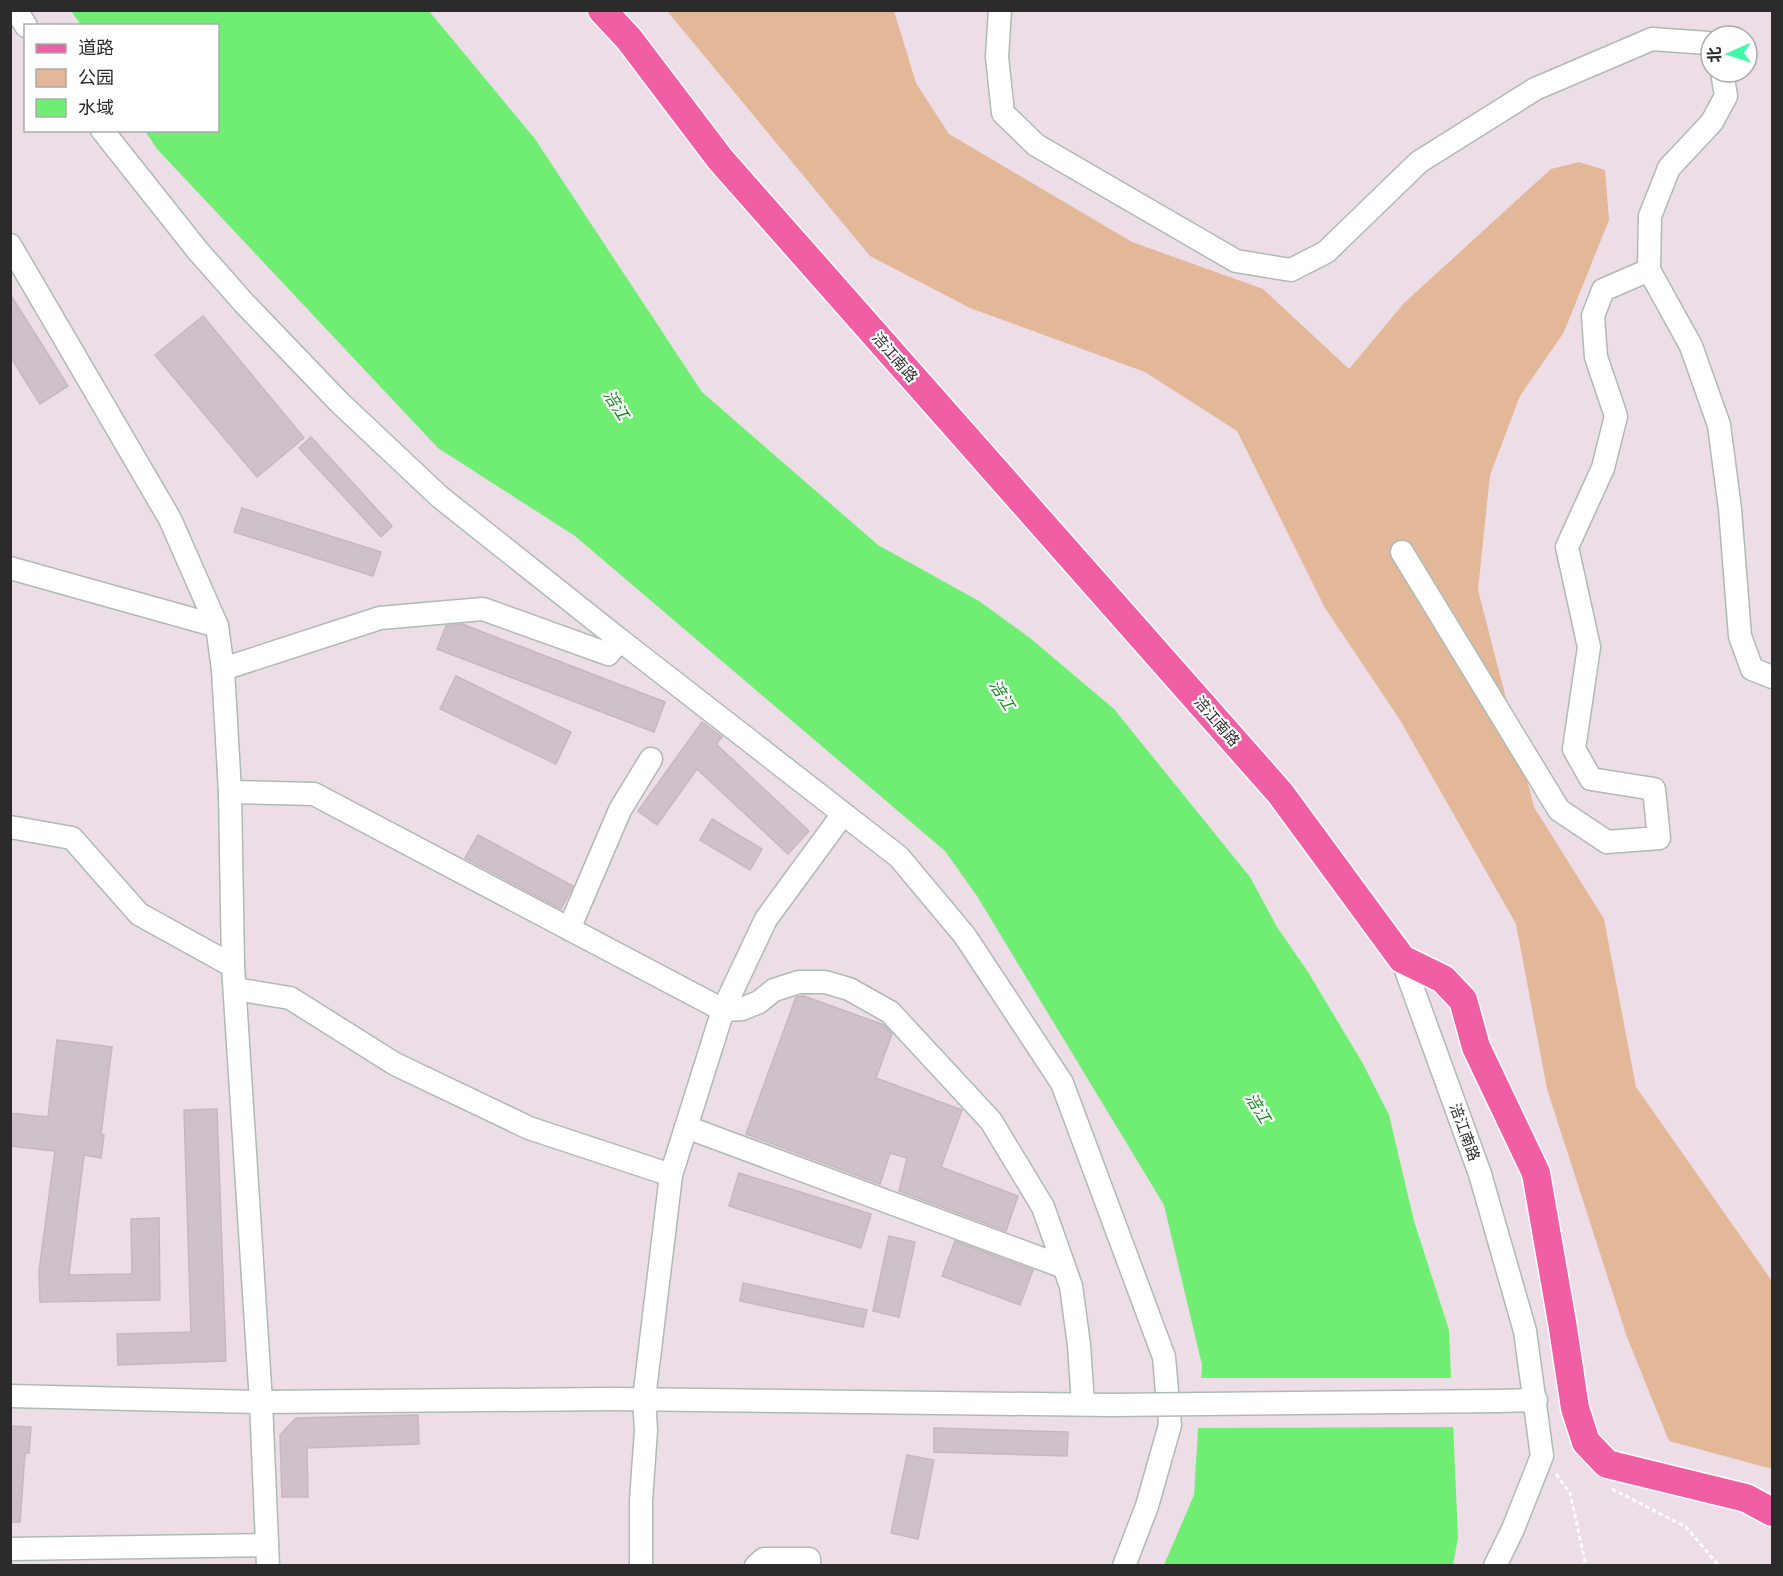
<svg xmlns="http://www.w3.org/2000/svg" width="1783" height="1576" viewBox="0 0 1783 1576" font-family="'Public Sans','Noto Sans SC',sans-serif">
  <rect width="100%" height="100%" fill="#eddde7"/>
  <polygon fill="#e3b899" points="667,11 894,11 916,83 949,134 1132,242 1263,289 1349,369 1404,303 1551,169 1579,162 1605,170 1609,220 1564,332 1520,396 1490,475 1478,590 1534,807 1604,919 1636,1087 1772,1281 1772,1469 1669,1441 1627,1337 1547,1089 1516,924 1400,720 1325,608 1237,431 1145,372 970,308 870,256"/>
  <polygon fill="#70ee73" points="71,11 429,11 535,139 702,392 878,545 979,601 1030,638 1114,709 1250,877 1277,927 1308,972 1362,1062 1389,1115 1414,1221 1449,1330 1458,1538 1453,1565 1164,1565 1194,1495 1202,1365 1164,1205 977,896 945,851 575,536 438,448 157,149 145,131 218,130 218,26 81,25"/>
  <polygon fill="#eddde7" points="1198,1378 1454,1378 1456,1427 1195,1428"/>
  <g fill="#cfc1ca" stroke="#c8b6c1" stroke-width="1.5">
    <polygon points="10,294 68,386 40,404 10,356"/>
    <polygon points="203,316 304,438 257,477 155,355"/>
    <polygon points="311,437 392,526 381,537 299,448"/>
    <polygon points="242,508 381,552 373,576 234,532"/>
    <polygon points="462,624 665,702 654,732 437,649 446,626"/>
    <polygon points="456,676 571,732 556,764 440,709"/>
    <polygon points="702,722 722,737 716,744 809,831 788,854 697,769 657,825 638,811"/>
    <polygon points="712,819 762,849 750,870 700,840"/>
    <polygon points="478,835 573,886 561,909 465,858"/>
    <polygon points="804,996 884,1025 892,1034 876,1078 962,1110 941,1167 1018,1196 1006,1231 899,1191 907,1158 890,1153 880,1184 746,1134 796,997"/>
    <polygon points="57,1040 112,1047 101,1134 104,1135 101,1158 84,1155 69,1275 132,1274 131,1219 159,1218 160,1300 40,1302 39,1271 55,1151 10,1146 10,1113 48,1117"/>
    <polygon points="217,1109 226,1361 118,1365 117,1334 191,1332 184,1110"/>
    <polygon points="739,1173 871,1214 861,1248 729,1206"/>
    <polygon points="889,1236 915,1242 899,1317 873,1311"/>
    <polygon points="955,1241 1033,1270 1020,1305 942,1276"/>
    <polygon points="743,1283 867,1310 863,1327 740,1301"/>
    <polygon points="418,1415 419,1444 307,1448 308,1497 282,1497 280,1435 296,1418"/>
    <polygon points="10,1426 31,1427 29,1453 25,1453 20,1522 10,1522"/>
    <polygon points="934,1428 1068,1432 1067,1456 934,1452"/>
    <polygon points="907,1455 934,1460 918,1539 891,1533"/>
  </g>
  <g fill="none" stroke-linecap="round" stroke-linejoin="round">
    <g stroke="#adbbb5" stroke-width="25">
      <g id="minor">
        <polyline points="16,10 26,26"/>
        <polyline points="1000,10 997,57 1003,113 1036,145 1236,261 1291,270 1326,252 1419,162 1535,89 1652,39 1708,43 1711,45"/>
        <polyline points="1722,72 1726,96 1712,122 1669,168 1650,216 1649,270 1691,346 1719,425 1730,509 1740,636 1752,669 1772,677"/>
        <polyline points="102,130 198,251 244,303 339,402 440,497 620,640"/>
        <polyline points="10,245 170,519 217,626 223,669 230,792 233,966 261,1402 268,1566"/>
        <polyline points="1402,552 1559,810 1607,842 1659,838 1654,789 1591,779 1574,749 1589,647 1567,547 1603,468 1616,416 1596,357 1593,316 1603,290 1649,270"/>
        <polyline points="10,568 217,626"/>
        <polyline points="223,669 380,618 483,609 608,654 620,640 899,857 965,936 1062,1083 1164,1357 1170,1425 1147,1506 1124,1566"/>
        <polyline points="230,792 314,794 723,1010 742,1009 759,1002 774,990 799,982 825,982 849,989 890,1012 991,1121 1043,1207 1071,1286 1079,1345 1083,1404"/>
        <polyline points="10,827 72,838 139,914 233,966"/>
        <polyline points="569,929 620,810 651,759"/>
        <polyline points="1402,959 1480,1174 1525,1331 1542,1456 1513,1529 1495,1566"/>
        <polyline points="235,989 290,998 395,1064 529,1128 671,1175"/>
        <polyline points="686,1127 1064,1267"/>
        <polyline points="10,1396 261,1402 612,1399 1111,1405"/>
        <polyline points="1498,1401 1536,1400"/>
        <polyline points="10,1549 267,1545"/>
        <polyline points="641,1566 641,1501 646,1430 644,1399 671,1175 723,1010 766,919 843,814"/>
        <polyline points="756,1566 764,1559 809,1559 809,1566"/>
      </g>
    </g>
    <g stroke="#fff" stroke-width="31">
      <polyline id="major" points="602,10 629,39 720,159 1280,793 1402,959 1443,979 1463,1000 1476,1047 1536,1173 1562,1322 1575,1408 1586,1442 1607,1464 1746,1498 1772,1512"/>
    </g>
    <g stroke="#fff" stroke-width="3" stroke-dasharray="4.5 3" stroke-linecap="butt">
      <polyline points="1556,1474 1570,1493 1586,1566"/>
      <polyline points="1612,1489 1686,1527 1719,1566"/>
    </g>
    <use href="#minor" stroke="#fff" stroke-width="22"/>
    <use href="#major" stroke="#f05ea4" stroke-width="28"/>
    <g stroke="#adbbb5" stroke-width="25" stroke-linecap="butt">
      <polyline id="minor-bridge" points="1111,1405 1498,1401"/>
    </g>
    <use href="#minor-bridge" stroke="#fff" stroke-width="22"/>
  </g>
  <g text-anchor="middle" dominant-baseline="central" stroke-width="4.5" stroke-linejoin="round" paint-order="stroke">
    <g font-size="15" fill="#2b2b2b" stroke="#fff">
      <text transform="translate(895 357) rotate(49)">涪江南路</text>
      <text transform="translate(1217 721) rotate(49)">涪江南路</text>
      <text transform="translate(1465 1132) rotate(70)">涪江南路</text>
    </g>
    <g font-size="16" font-style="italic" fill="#0e871a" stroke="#fff">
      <text transform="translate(616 405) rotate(57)">涪江</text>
      <text transform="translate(1002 695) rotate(58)">涪江</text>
      <text transform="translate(1258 1108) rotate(58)">涪江</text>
    </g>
  </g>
  <rect width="1783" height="1576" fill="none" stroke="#2b2b2b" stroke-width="24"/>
  <rect x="24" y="24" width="195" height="108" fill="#ffffff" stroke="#aaaaaa" stroke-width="1.5"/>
  <rect x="36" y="44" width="30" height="9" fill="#f05ea4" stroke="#aaaaaa" stroke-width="1.5"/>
  <text x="78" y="54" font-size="18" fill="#2b2b2b">道路</text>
  <rect x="36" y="69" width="30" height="18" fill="#e3b899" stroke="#aaaaaa" stroke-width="1.5"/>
  <text x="78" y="84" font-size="18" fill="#2b2b2b">公园</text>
  <rect x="36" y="99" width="30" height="18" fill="#70ee73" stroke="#aaaaaa" stroke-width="1.5"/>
  <text x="78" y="114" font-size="18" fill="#2b2b2b">水域</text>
  <g transform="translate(1729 54) rotate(267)"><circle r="28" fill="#ffffff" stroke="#aaaaaa" stroke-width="1.5"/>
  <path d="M0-4.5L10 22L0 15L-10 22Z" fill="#3df9a8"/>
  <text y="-9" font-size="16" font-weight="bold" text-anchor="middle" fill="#2b2b2b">北</text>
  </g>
</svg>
